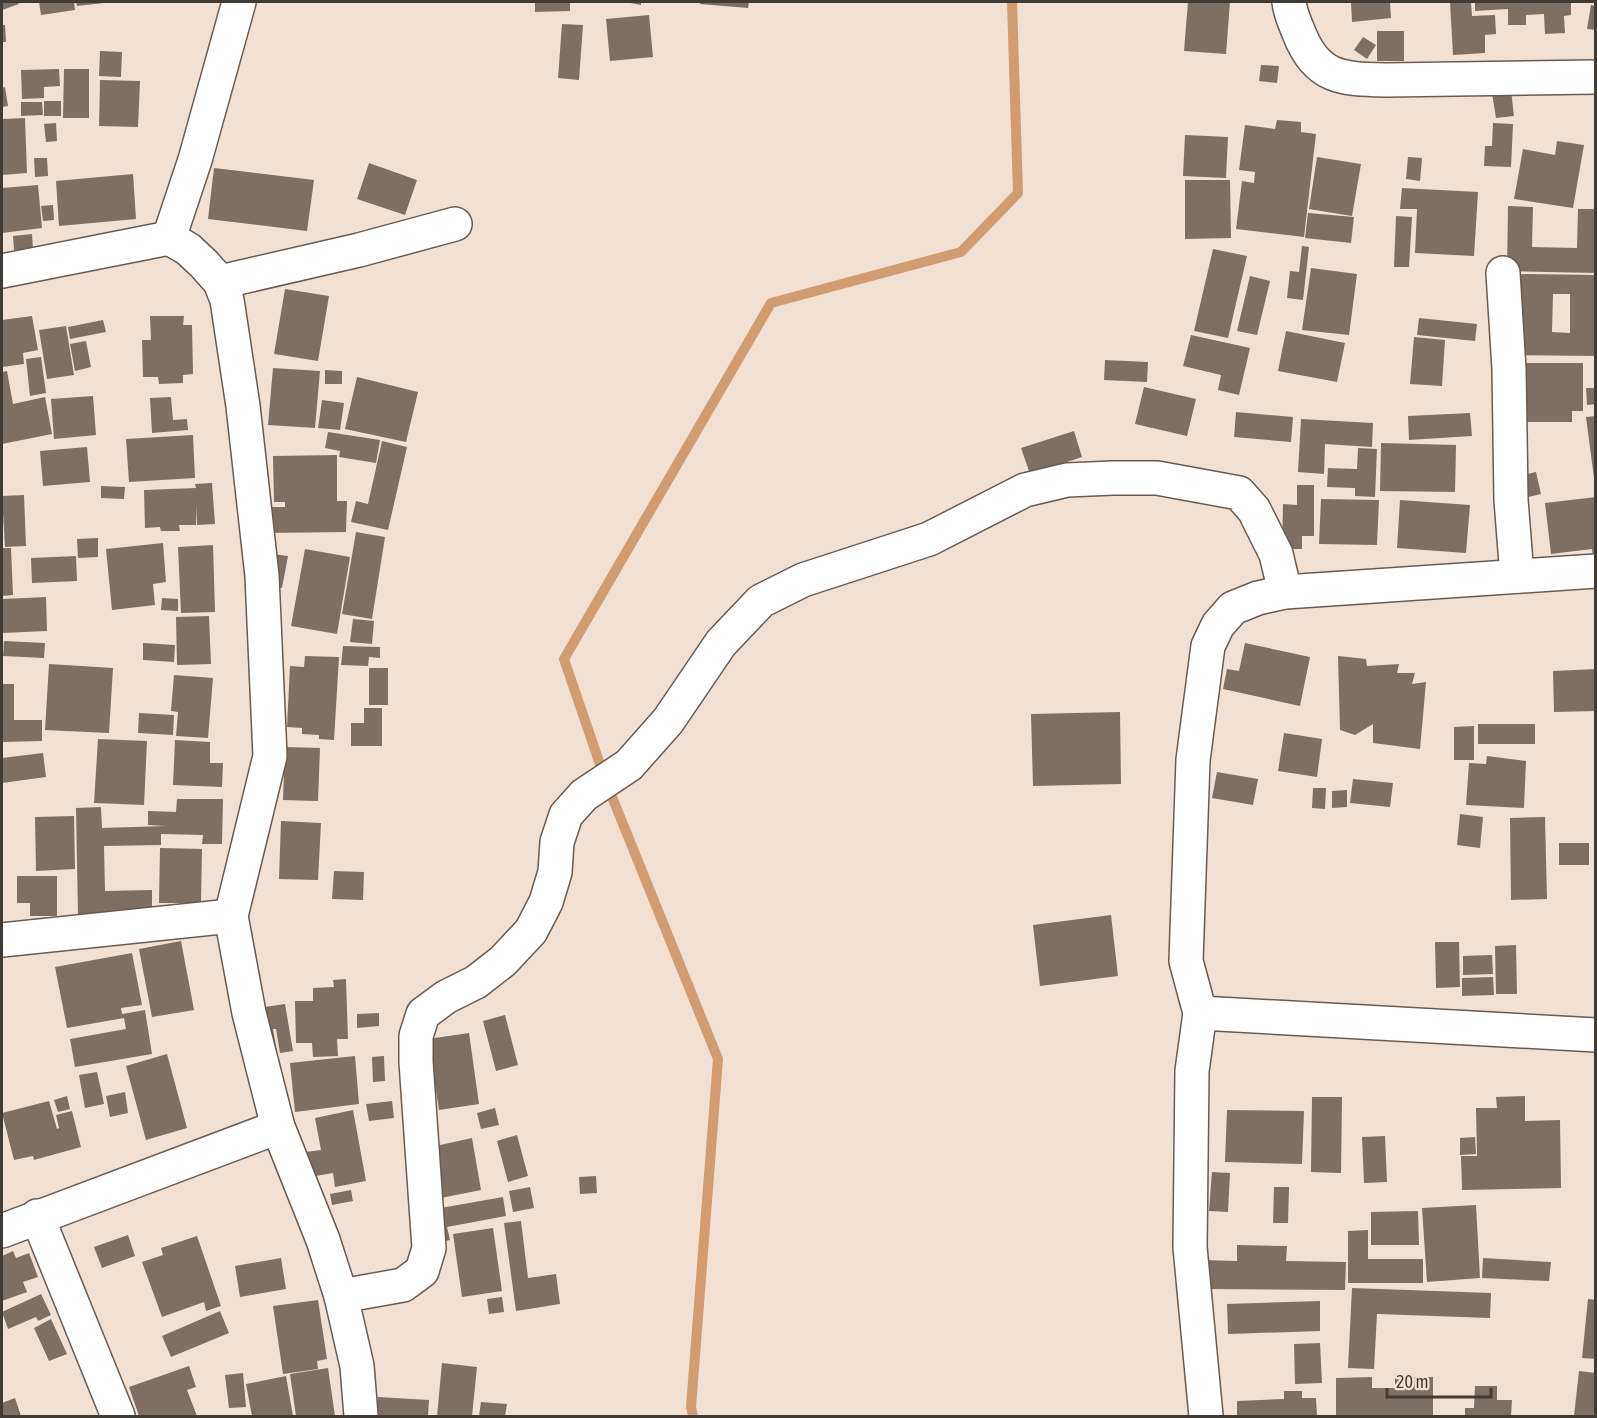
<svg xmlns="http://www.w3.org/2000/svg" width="1597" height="1418" viewBox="0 0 1597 1418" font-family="'Asap Condensed',sans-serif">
  <rect width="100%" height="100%" fill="#f1e1d5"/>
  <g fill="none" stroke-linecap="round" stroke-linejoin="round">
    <polyline stroke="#d19c70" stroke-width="10" points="693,1416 691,1407 718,1059 606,782 564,659 771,303 961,252 1018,193 1012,2"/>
  </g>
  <g fill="#7d6f64" fill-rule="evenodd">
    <polygon points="2,2 18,2 19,4 2,10"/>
    <polygon points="39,2 74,2 75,10 41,15"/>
    <polygon points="76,2 104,2 104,3 77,6"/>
    <polygon points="535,2 570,2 570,11 535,12"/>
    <polygon points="625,2 641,2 641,5"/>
    <polygon points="700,2 749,2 748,8 700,4"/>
    <polygon points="1188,2 1230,2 1226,54 1184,51"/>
    <polygon points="1351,2 1390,2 1391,18 1352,22"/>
    <polygon points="1450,2 1471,2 1472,16 1495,15 1496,34 1485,35 1485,53 1453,55"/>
    <polygon points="1475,2 1571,2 1571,15 1564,16 1565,33 1545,34 1544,14 1526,15 1526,25 1508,25 1508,9 1475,11"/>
    <polygon points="1591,5 1596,6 1596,30 1587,29"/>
    <polygon points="649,15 653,57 610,61 606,19"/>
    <polygon points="562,24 583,25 579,80 558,78"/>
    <polygon points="2,25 5,25 6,42 2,42"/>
    <rect x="1377" y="31" width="27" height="30"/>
    <polygon points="1363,37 1376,45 1367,59 1354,50"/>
    <polygon points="100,51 122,52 121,77 99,76"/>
    <polygon points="1261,65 1279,66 1277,83 1259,81"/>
    <polygon points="59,69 60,86 44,87 44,98 22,99 21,70"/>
    <polygon points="64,69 89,69 89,118 63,118"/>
    <polygon points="100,80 140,81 138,127 99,126"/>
    <polygon points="5,87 8,106 2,107 2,88"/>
    <polygon points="1511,90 1514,116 1496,118 1492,93"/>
    <rect x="44" y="101" width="17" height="15"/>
    <polygon points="21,102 42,102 43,115 21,116"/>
    <polygon points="25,118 27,173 2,175 2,119"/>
    <polygon points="1277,120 1301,122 1301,132 1316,134 1304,237 1236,229 1242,181 1254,183 1255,172 1239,170 1245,125 1275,129"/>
    <polygon points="56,123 57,141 46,142 44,124"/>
    <polygon points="1493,123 1513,124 1511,167 1484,166 1485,146 1492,146"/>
    <polygon points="1185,135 1228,137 1226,178 1183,176"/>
    <polygon points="1557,141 1584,145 1573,208 1514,199 1523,149 1555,155"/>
    <polygon points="1317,157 1361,164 1352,216 1309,209"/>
    <polygon points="1408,157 1422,158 1420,181 1406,179"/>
    <polygon points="34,158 47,158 48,176 35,177"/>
    <polygon points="369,163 417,180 405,215 357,199"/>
    <polygon points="214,168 314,180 307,231 208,219"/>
    <polygon points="133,174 136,219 59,226 56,181"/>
    <polygon points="1185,180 1230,180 1231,238 1185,239"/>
    <polygon points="38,185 42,228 2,233 2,188"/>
    <polygon points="1402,188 1478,192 1474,256 1415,253 1417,209 1400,209"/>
    <polygon points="53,205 54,220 43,221 41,206"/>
    <polygon points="1508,206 1533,207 1532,247 1577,248 1578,209 1596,209 1596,273 1507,271"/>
    <polygon points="1308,213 1354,217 1351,243 1305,238"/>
    <polygon points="1396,216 1412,217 1409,267 1394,267"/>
    <polygon points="32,234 33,249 14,250 13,236"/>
    <polygon points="1302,246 1309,247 1303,300 1287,298 1290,271 1299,272"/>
    <polygon points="1213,249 1247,256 1228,338 1194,331"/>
    <polygon points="1311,268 1357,274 1349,335 1302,330"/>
    <path d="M1514 274 1596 275 1595 356 1512 355ZM1553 294H1570V333L1552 332Z"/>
    <polygon points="1250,276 1270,281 1257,335 1237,331"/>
    <polygon points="285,289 329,296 318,361 274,354"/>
    <polygon points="32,316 38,350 23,353 24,364 2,367 2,320"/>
    <polygon points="150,316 184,316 183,325 192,325 193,374 183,375 183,383 159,384 158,377 143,377 142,340 151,340"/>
    <polygon points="1419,318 1477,324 1475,341 1417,335"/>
    <polygon points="103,320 106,332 70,339 68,327"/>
    <polygon points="66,326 74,375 47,379 39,330"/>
    <polygon points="1286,331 1345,343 1337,382 1278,371"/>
    <polygon points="1191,335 1250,348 1239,395 1218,390 1221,375 1183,366"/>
    <polygon points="1414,337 1445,340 1442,386 1410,384"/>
    <polygon points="86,341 91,367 75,371 70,344"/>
    <polygon points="41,357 46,393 30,396 26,359"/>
    <polygon points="1105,360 1148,362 1147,382 1104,380"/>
    <polygon points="1521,363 1583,363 1583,411 1572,411 1572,422 1520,422"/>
    <polygon points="273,368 320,371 315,428 268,425"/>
    <polygon points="325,370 342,371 342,384 325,384"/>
    <polygon points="7,371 13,404 45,397 52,434 2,444 2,372"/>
    <polygon points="357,377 418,392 406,442 345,429"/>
    <polygon points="1144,387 1196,399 1187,436 1135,424"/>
    <polygon points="1586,388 1596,388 1596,404 1587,405"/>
    <polygon points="93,396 96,435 54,439 51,399"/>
    <polygon points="171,397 173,420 187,419 188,430 152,433 150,398"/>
    <polygon points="322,400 344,403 340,430 318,428"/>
    <polygon points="1236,412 1293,417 1291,442 1234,437"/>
    <polygon points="1470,413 1472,436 1409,440 1408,416"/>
    <polygon points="1596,416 1596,478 1594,478 1586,417"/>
    <polygon points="1301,419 1373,423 1372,447 1325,444 1324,474 1298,472"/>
    <polygon points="1074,431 1082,457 1030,474 1021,448"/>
    <polygon points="328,432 380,440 376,463 339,457 340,451 325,448"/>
    <polygon points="193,435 195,478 129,482 126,439"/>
    <polygon points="382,441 407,447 388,530 351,522 356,501 368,504"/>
    <polygon points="1381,443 1456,445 1455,492 1380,491"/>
    <polygon points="87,447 90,482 43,486 40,451"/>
    <polygon points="1358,448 1377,449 1375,497 1355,496 1355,488 1327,487 1328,468 1357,469"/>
    <polygon points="337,455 337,501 347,501 346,532 263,533 263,507 285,507 285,502 274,502 273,456"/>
    <polygon points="1536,472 1541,494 1524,498 1519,476"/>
    <polygon points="212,483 215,524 197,525 196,505 196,525 179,525 180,531 161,531 160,527 145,528 144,490 196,488 195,484"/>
    <polygon points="1297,485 1314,485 1314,536 1302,536 1302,549 1282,549 1283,504 1297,505"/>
    <polygon points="101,486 125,487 124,499 101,498"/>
    <polygon points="24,495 26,546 5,547 2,496"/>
    <polygon points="1596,497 1596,556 1593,557 1592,549 1551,554 1545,503"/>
    <polygon points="1321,499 1379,500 1377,545 1319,544"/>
    <polygon points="1400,500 1470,505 1466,553 1397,548"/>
    <polygon points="356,532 385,537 372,619 342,614"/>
    <polygon points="98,538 98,557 78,558 77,539"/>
    <polygon points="163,543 166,582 153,584 155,605 112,610 106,549"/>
    <polygon points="213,545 215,612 181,613 178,547"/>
    <polygon points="2,548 11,548 13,595 2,596"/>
    <polygon points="305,549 350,557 337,634 291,626"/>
    <polygon points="272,554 288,556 282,588 267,585"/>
    <polygon points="76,556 77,581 32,583 31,558"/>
    <polygon points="46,597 47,631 2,633 2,599"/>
    <polygon points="162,598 178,599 178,611 161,610"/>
    <polygon points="209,616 211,664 177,665 176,617"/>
    <polygon points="353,619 374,621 372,644 350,642"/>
    <polygon points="4,641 45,643 44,658 3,656"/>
    <polygon points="143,643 175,645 174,662 143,660"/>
    <polygon points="1245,643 1310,657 1300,706 1223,689 1227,669 1239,671"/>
    <polygon points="343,646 380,647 380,658 369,657 368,666 341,665"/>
    <polygon points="305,656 339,657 334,740 319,739 319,735 302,734 302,728 287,727 290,666 304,667"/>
    <polygon points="1338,656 1366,659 1367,666 1399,664 1397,673 1415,673 1412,684 1426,682 1420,749 1373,743 1373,724 1355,735 1340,730"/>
    <polygon points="49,664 113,668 109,733 45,730"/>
    <rect x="369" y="668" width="19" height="37"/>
    <polygon points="1596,669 1596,711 1554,712 1553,671"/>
    <polygon points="174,675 213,678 208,738 176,736 178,712 171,711"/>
    <polygon points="2,684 14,684 14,720 42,720 42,741 2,742"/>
    <polygon points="364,708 382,708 382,746 351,746 351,723 364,723"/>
    <polygon points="1120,712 1121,784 1033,786 1031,714"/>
    <polygon points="139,713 174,715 173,735 138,733"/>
    <rect x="1478" y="724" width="57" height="20"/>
    <polygon points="1474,726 1474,760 1454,760 1454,727"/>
    <polygon points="1284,733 1322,739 1317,777 1278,771"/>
    <polygon points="98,739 147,741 144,805 94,803"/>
    <polygon points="175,740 210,742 210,763 223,763 222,787 173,785"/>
    <polygon points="285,747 320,748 318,801 283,800"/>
    <polygon points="43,753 46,777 2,783 2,758"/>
    <polygon points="1487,756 1526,761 1524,808 1466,805 1469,763 1486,764"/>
    <polygon points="1217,772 1258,779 1253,805 1212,798"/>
    <polygon points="1353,779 1393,783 1390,807 1350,803"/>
    <polygon points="1313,788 1326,788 1325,809 1312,808"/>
    <polygon points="1347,790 1347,807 1332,808 1332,791"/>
    <polygon points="177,799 223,799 222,844 202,844 203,835 161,834 161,845 104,846 105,891 152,890 152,914 78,916 76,808 101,807 102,828 166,826 148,825 148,811 176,812"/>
    <polygon points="1460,814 1483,817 1480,848 1457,845"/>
    <polygon points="74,816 75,869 36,871 35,817"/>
    <polygon points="1545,817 1547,899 1511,900 1510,818"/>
    <polygon points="281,821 321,823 318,880 279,879"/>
    <rect x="1559" y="843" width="30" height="22"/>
    <polygon points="160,848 202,849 201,903 159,903"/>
    <polygon points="334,871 364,872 363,900 332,899"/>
    <polygon points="17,876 57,876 57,916 30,916 30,903 17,903"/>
    <polygon points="1111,915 1118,976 1040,986 1033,925"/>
    <polygon points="181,941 194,1010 152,1017 139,949"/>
    <polygon points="1435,942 1459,942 1460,987 1436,988"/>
    <polygon points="1516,945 1517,994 1496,994 1495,946"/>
    <polygon points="132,953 142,1005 121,1008 122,1014 145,1010 152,1054 75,1067 70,1039 126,1029 124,1018 67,1028 55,967"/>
    <polygon points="1492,955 1493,974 1463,975 1463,956"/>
    <polygon points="1493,977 1494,995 1462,996 1462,978"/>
    <polygon points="346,979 348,1039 337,1039 338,1056 313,1057 312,1043 296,1043 295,1001 313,1001 313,988 334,987 333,980"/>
    <polygon points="285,1004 293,1051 280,1053 276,1029 273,1029 283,1088 258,1008"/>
    <polygon points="379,1013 379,1026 357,1028 357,1014"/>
    <polygon points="505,1015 518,1065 496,1071 483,1021"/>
    <polygon points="469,1033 479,1104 439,1110 428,1039"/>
    <polygon points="167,1054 187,1128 146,1140 126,1066"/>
    <polygon points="355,1056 359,1104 295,1112 290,1063"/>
    <polygon points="384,1056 385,1081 373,1082 372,1057"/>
    <polygon points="97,1072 104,1104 85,1108 79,1075"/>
    <polygon points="125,1092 128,1113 110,1117 106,1096"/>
    <polygon points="67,1096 70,1109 58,1112 54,1100"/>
    <polygon points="1525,1096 1525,1121 1560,1120 1561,1188 1462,1190 1461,1156 1477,1156 1476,1108 1497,1108 1496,1097"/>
    <polygon points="1312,1097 1342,1097 1341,1173 1311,1172"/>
    <polygon points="49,1101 57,1129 59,1128 56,1115 72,1111 81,1147 34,1160 33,1156 14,1160 2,1113"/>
    <polygon points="392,1101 394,1118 369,1121 366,1104"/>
    <polygon points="495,1108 499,1125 481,1129 477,1113"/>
    <polygon points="353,1110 366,1181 335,1187 333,1173 310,1177 305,1152 321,1150 315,1118"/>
    <polygon points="1227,1110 1304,1111 1302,1164 1225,1162"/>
    <polygon points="517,1135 528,1176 508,1182 497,1141"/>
    <polygon points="1385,1136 1387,1182 1364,1183 1362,1137"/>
    <polygon points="1475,1137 1476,1154 1460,1155 1460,1138"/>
    <polygon points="472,1138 481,1190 441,1198 431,1147"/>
    <polygon points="1212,1172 1230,1173 1228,1212 1209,1211"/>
    <polygon points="596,1176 597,1193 580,1194 579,1177"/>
    <polygon points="530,1187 534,1208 513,1212 509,1191"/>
    <polygon points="1274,1187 1289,1187 1288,1223 1273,1223"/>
    <polygon points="351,1190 353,1201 332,1205 330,1194"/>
    <polygon points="503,1197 506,1216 447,1227 450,1240 441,1242 435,1209"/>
    <polygon points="1476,1205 1480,1278 1427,1282 1422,1208"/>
    <polygon points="1418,1211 1419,1245 1371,1245 1371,1212"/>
    <polygon points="521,1221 528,1278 556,1274 560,1304 516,1311 504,1223"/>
    <polygon points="493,1228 502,1291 462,1297 453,1234"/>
    <polygon points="1368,1230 1368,1259 1423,1259 1423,1283 1348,1283 1348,1231"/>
    <polygon points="128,1235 135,1256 102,1268 94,1247"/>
    <polygon points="197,1236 221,1306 206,1311 204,1302 162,1317 142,1262 163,1255 161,1248"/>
    <polygon points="1237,1245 1287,1246 1286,1261 1346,1262 1345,1290 1204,1289 1204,1260 1237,1261"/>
    <polygon points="13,1251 16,1258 29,1253 38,1277 23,1282 27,1292 2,1301 2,1256"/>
    <polygon points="281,1258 286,1289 240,1297 235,1266"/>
    <polygon points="1483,1258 1551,1262 1549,1281 1482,1278"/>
    <polygon points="1352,1288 1491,1293 1490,1318 1377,1314 1374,1369 1348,1368"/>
    <polygon points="41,1294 51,1315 38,1321 36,1317 8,1329 2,1312"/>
    <polygon points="502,1297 504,1312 489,1314 487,1299"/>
    <polygon points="1588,1299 1596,1300 1596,1359 1582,1358"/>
    <polygon points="318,1300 327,1359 317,1361 318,1369 283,1374 273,1306"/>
    <polygon points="1320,1301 1320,1331 1228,1334 1227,1304"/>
    <polygon points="220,1311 229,1333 171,1357 162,1336"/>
    <polygon points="51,1319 67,1354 49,1361 34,1328"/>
    <polygon points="1320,1343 1322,1383 1295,1384 1294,1344"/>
    <polygon points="442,1363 477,1367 472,1416 437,1416"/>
    <polygon points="189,1366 196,1387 187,1390 197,1416 139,1416 129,1387"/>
    <polygon points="328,1368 335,1416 296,1416 290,1374"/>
    <polygon points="1579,1371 1596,1373 1596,1416 1574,1416"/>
    <polygon points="243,1373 246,1407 229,1408 225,1375"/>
    <polygon points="286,1376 293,1416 252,1416 246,1384"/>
    <polygon points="1372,1377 1372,1388 1395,1388 1395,1377 1433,1377 1433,1416 1336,1416 1336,1378"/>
    <polygon points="1475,1386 1497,1386 1497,1400 1512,1400 1511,1416 1465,1416 1465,1408 1474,1408"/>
    <polygon points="1284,1391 1302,1391 1302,1398 1316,1398 1317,1416 1237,1416 1237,1401 1284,1399"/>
    <polygon points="378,1397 429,1400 428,1416 377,1416"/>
    <polygon points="15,1398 21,1416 2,1416 2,1403"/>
    <polygon points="481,1402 507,1404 505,1416 479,1416"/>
  </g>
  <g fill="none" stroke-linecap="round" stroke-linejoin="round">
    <g stroke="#695b51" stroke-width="36">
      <g id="minor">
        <path d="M1289 2C1290 13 1295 23 1299 33 1317 79 1342 79 1387 80L1596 77"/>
        <polyline points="169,238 188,249 204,264 220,282 227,300 243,406 262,576 270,756 231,916 249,1013 278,1127 323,1240 341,1296 357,1366 361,1416"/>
        <polyline points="2,271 169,238 195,160 239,2"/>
        <polyline points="1503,273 1509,369 1511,500 1517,576"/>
        <polyline points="220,282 359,250 455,224"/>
        <polyline points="2,940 231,916"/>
        <polyline points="1200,1013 1596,1035"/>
        <polyline points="37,1216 118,1416"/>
        <polyline points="2,1231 278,1127"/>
        <polyline points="341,1296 403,1285 422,1271 429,1248 416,1062 416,1036 423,1014 446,997 476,982 503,961 531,931 546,902 555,872 557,842 566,815 584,795 629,765 668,721 721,643 761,601 803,580 929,539 1025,490 1067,480 1113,478 1157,478 1239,493 1254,510 1276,554 1285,592"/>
        <polyline points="1206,1416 1190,1247 1192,1071 1200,1013 1186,961 1193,760 1208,646 1218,625 1233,608 1258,598 1285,592 1596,571"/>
      </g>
    </g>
    <use href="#minor" stroke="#fff" stroke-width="33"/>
  </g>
  <rect width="1597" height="1418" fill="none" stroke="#413b36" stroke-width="6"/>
  <path d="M1387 1388v9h104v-9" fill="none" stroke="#413b36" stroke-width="3"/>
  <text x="1396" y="1388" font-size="18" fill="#413b36" stroke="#f1e1d5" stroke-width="4.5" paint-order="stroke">20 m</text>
</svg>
